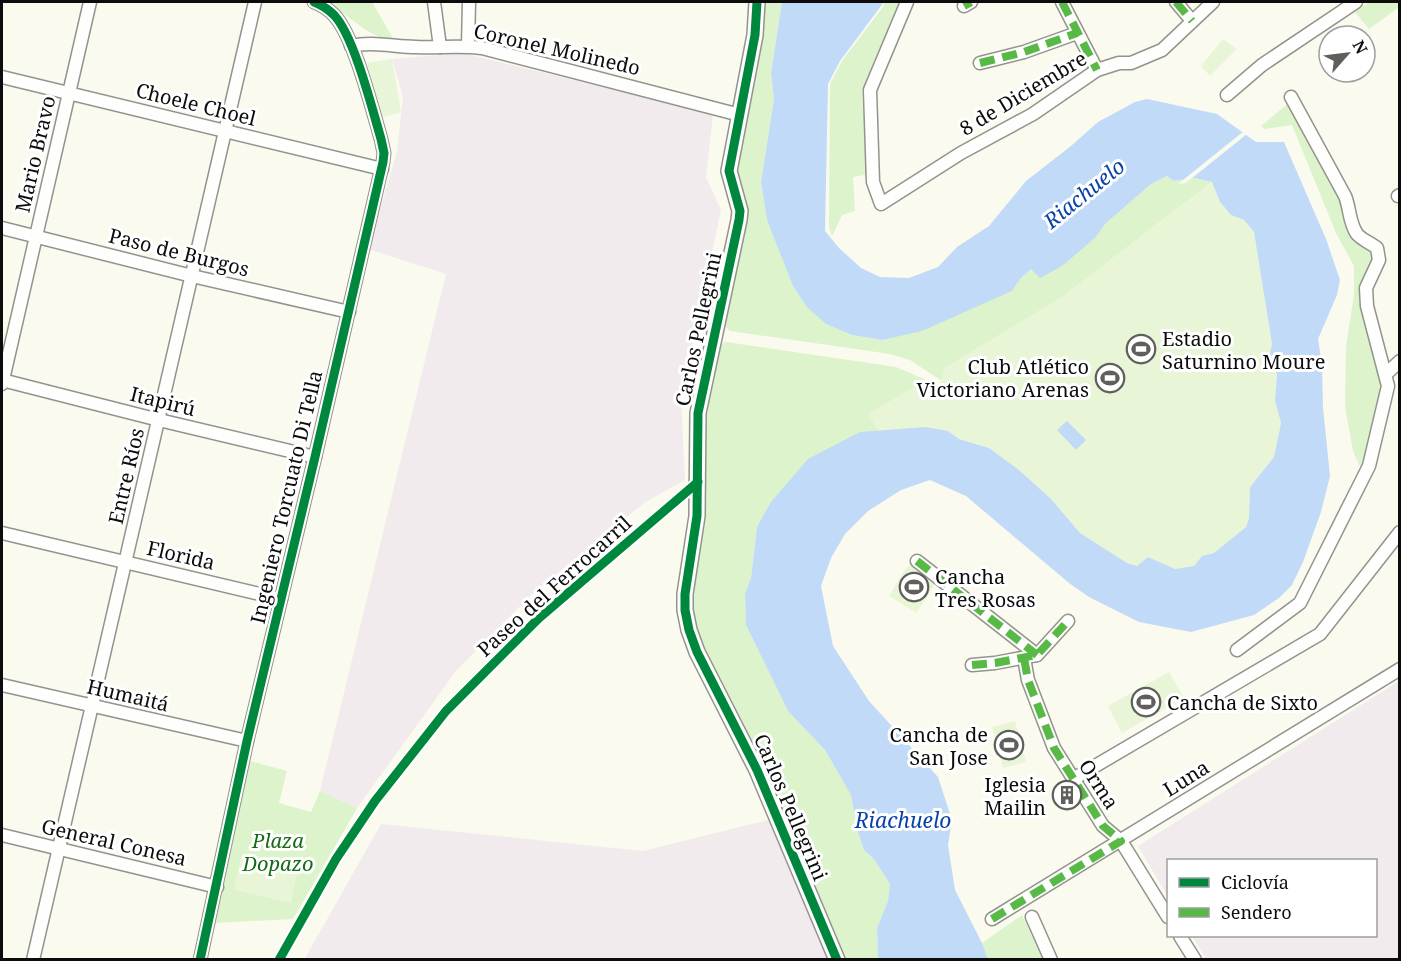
<svg xmlns="http://www.w3.org/2000/svg" width="1401" height="961" viewBox="0 0 1401 961" font-family="'Noto Serif',serif">
  <rect width="100%" height="100%" fill="#fafaef"/>
  <g fill="#f2ebed">
    <polygon points="463,53 713,114 706,177 721,210 681,396 685,480 644,503 531,595 456,671 357,808 320,791 446,274 368,249 397,152 403,97 392,59"/>
    <polygon points="1399,681 1399,959 1206,959 1192,936 1376,936 1376,860 1168,860 1168,897 1138,846"/>
    <polygon points="772,819 838,960 304,960 381,824 643,851"/>
  </g>
  <g fill="#dcf3cc">
    <polygon points="327,2 372,2 394,40 381,38 366,30"/>
    <polygon points="760,2 782,2 771,73 774,99 761,182 767,220 781,252 826,324 852,335 882,340 1012,291 1021,278 1031,269 1096,237 1105,224 1151,184 1167,176 1174,181 1195,178 1212,182 1062,297 945,368 942,381 910,360 890,354 730,331 721,322 741,232 733,177"/>
    <polygon points="885,2 905,2 884,44 878,50 862,90 863,113 868,122 870,174 853,177 855,211 842,215 832,236 829,227 830,84 842,61 883,7"/>
    <polygon points="1369,2 1399,2 1399,7 1369,29 1355,12"/>
    <polygon points="1290,102 1304,128 1329,183 1343,202 1373,257 1373,266 1365,277 1383,379 1367,458 1361,469 1353,451 1345,407 1346,346 1354,295 1354,266 1336,233 1292,125 1265,129 1261,126"/>
    <polygon points="726,342 896,367 926,380 869,414 879,432 860,432 757,527 751,578 745,594 746,625 788,711 825,750 851,795 857,829 864,850 874,859 891,884 888,901 877,928 878,959 844,959 699,641 690,609 691,586 700,553 701,539 704,490 704,410 716,346"/>
    <polygon points="250,761 287,771 279,803 311,812 320,791 357,808 293,919 214,923"/>
    <polygon points="1022,915 1043,959 988,959 982,943"/>
  </g>
  <g fill="#e8f6d7">
    <polygon points="1223,39 1237,49 1210,76 1201,66"/>
    <polygon points="392,59 401,112 381,118 367,63"/>
    <polygon points="1212,182 1220,202 1231,215 1244,220 1254,232 1272,345 1269,356 1277,375 1275,401 1281,423 1274,457 1250,487 1249,518 1246,527 1214,553 1202,556 1194,566 1175,569 1148,557 1137,566 1127,563 1080,533 1051,499 1019,470 989,448 959,439 948,431 926,427 879,432 869,414 926,380 937,384 942,381 945,368 1062,297"/>
    <polygon points="917,561 939,578 916,613 889,596 906,568"/>
    <polygon points="1169,672 1184,698 1122,733 1108,706"/>
    <polygon points="1015,721 1026,762 1003,768 992,727"/>
    <polygon points="241,857 298,870 291,903 234,890"/>
  </g>
  <g fill="#c1daf8">
    <polygon points="782,2 884,2 840,61 828,84 825,231 839,248 861,268 880,277 909,278 938,267 957,247 989,226 1026,181 1071,146 1098,122 1135,102 1147,99 1217,114 1256,142 1284,142 1326,239 1340,280 1337,295 1318,339 1322,365 1323,408 1330,476 1321,512 1303,562 1292,585 1279,598 1254,615 1191,632 1139,622 1089,597 1069,583 966,496 930,480 901,490 868,511 845,534 831,558 821,586 833,646 869,701 938,777 952,820 948,845 955,890 982,943 988,959 878,959 877,928 888,901 890,884 874,859 864,850 857,829 851,795 825,750 788,711 746,625 745,594 751,578 757,527 771,502 808,459 860,432 926,427 948,431 959,439 989,448 1019,470 1051,499 1080,533 1127,563 1137,566 1148,557 1175,569 1194,566 1202,556 1214,553 1246,527 1249,518 1250,487 1274,457 1281,423 1275,401 1277,375 1269,356 1272,344 1254,232 1244,220 1231,215 1220,202 1212,182 1195,178 1174,181 1167,176 1151,184 1105,224 1096,237 1062,266 1040,278 1031,269 1021,278 1012,291 922,331 882,340 852,335 826,324 807,307 793,286 767,220 761,182 774,99 771,73"/>
    <polygon points="1067,421 1086,440 1076,450 1057,430"/>
  </g>
  <polygon fill="#fafaef" points="1244,131 1247,134 1186,183 1178,184"/>
  <g fill="none" stroke-linecap="round" stroke-linejoin="round">
    <g stroke="#93938e" stroke-width="15">
      <g id="minor">
        <polyline points="434,2 440,47"/>
        <polyline points="907,2 870,90 873,182 881,204 961,153 1033,114 1097,70 1119,63 1131,63 1162,50 1213,2"/>
        <polyline points="1062,2 1097,70"/>
        <polyline points="1176,2 1192,21"/>
        <polyline points="964,6 971,2"/>
        <path d="M351 46C372 41 395 47 416 47 438 48 460 45 482 48L740 115"/>
        <polyline points="468,46 469,2"/>
        <polyline points="980,63 1024,52 1077,33"/>
        <polyline points="2,77 382,169"/>
        <polyline points="1227,95 1262,65 1356,2"/>
        <polyline points="1398,196 1400,195"/>
        <polyline points="2,228 192,276 349,312"/>
        <polyline points="1386,374 1400,361"/>
        <polyline points="2,380 159,420 315,457"/>
        <polyline points="2,384 90,2"/>
        <polyline points="2,533 281,599"/>
        <polyline points="917,561 1037,655"/>
        <path d="M1237 650 1300 603 1369 466 1388 386 1367 306 1366 288 1379 260 1377 248C1371 243 1362 240 1357 234 1349 223 1350 208 1345 196L1291 97"/>
        <polyline points="1024,658 1028,680 1054,748 1103,826 1121,841 1168,917"/>
        <polyline points="972,665 995,663 1037,655 1068,621"/>
        <polyline points="2,685 247,741"/>
        <polyline points="1073,779 1320,634 1400,532"/>
        <polyline points="2,835 217,887"/>
        <polyline points="1032,917 1051,960"/>
        <polyline points="992,919 1400,669"/>
        <polyline points="1180,936 1195,960"/>
        <polyline points="33,960 255,2"/>
        <path d="M200 960 247 741 315 457 383 162 384 153 381 139C372 108 354 36 334 15 328 9 322 5 314 2"/>
      </g>
    </g>
    <g stroke="#93938e" stroke-width="18">
      <polyline id="tertiary" points="757,2 755,35 729,171 740,211 739,220 698,413 697,516 685,594 685,610 689,630 697,652 757,770 837,960"/>
    </g>
    <use href="#minor" stroke="#fefefd" stroke-width="12"/>
    <use href="#tertiary" stroke="#fefefd" stroke-width="15"/>
    <g stroke="#58b947" stroke-width="8" stroke-dasharray="15 8" stroke-linecap="butt">
      <polyline points="1062,2 1097,70"/>
      <polyline points="1176,2 1192,21"/>
      <polyline points="964,6 971,2"/>
      <polyline points="980,63 1024,52 1077,33"/>
      <polyline points="917,561 1037,655"/>
      <polyline points="972,665 995,663 1037,655 1068,621"/>
      <polyline points="992,919 1121,841 1103,826 1054,748 1028,680 1024,658"/>
    </g>
    <g stroke="#fff" stroke-width="13">
      <g id="cycleway">
        <polyline points="757,2 755,35 729,171 740,211 739,220 698,413 697,516 685,594 685,610 689,630 697,652 757,770 837,960"/>
        <path d="M200 960 247 741 315 457 383 162 384 153 381 139C372 108 354 36 334 15 328 9 322 5 314 2"/>
        <polyline points="279,960 336,859 375,801 446,711 539,618 698,482"/>
      </g>
    </g>
    <use href="#cycleway" stroke="#00873e" stroke-width="9"/>
  </g>
  <defs>
    <g id="stadium-ring" transform="scale(1.5)"><circle r="9.5" fill="#fff" stroke="#5f5f5b" stroke-width="1.5"/><path d="M0-5a6.5 5 0 1 0 0 10a6.5 5 0 1 0 0-10ZM-3.5-1.8h7v3.6h-7Z" fill="#5f5f5b"/></g>
    <g id="building-ring" transform="scale(1.5)"><circle r="9.5" fill="#fff" stroke="#5f5f5b" stroke-width="1.5"/><path d="M-4-6H4V6H1V3H-1V6H-4ZM-2.5-4.3h1.7v1.8h-1.7ZM.8-4.3h1.7v1.8H.8ZM-2.5-1h1.7V.8h-1.7ZM.8-1h1.7V.8H.8Z" fill="#5f5f5b"/></g>
  </defs>
  <g fill-rule="evenodd">
    <use href="#stadium-ring" x="1141" y="349"/>
    <use href="#stadium-ring" x="1110" y="378"/>
    <use href="#stadium-ring" x="914" y="587"/>
    <use href="#stadium-ring" x="1146" y="702"/>
    <use href="#stadium-ring" x="1009" y="745"/>
    <use href="#building-ring" x="1067" y="795"/>
  </g>
  <g text-anchor="middle" dominant-baseline="central" stroke-width="6" stroke-linejoin="round" paint-order="stroke">
    <g font-size="20" fill="#0c0c0c" stroke="#fff">
      <text transform="translate(557 49) rotate(13)">Coronel Molinedo</text>
      <text transform="translate(1023 93) rotate(-31)">8 de Diciembre</text>
      <text transform="translate(196 104) rotate(14)">Choele Choel</text>
      <text transform="translate(35 154) rotate(-77)">Mario Bravo</text>
      <text transform="translate(179 252) rotate(14)">Paso de Burgos</text>
      <text transform="translate(698 329) rotate(-78)">Carlos Pellegrini</text>
      <text transform="translate(163 401) rotate(14)">Itapirú</text>
      <text transform="translate(126 476) rotate(-77)">Entre Ríos</text>
      <text transform="translate(286 497) rotate(-77)">Ingeniero Torcuato Di Tella</text>
      <text transform="translate(181 555) rotate(13)">Florida</text>
      <text transform="translate(554 586) rotate(-42)">Paseo del Ferrocarril</text>
      <text transform="translate(128 695) rotate(13)">Humaitá</text>
      <text transform="translate(1186 778) rotate(-32)">Luna</text>
      <text transform="translate(1099 784) rotate(57)">Orma</text>
      <text transform="translate(791 807) rotate(67)">Carlos Pellegrini</text>
      <text transform="translate(114 842) rotate(13)">General Conesa</text>
    </g>
    <g font-size="20" fill="#0c0c0c" stroke="#fff" text-anchor="start">
      <text x="1162" y="338">Estadio<tspan x="1162" dy="23">Saturnino Moure</tspan></text>
      <text x="1089" y="366" text-anchor="end">Club Atlético<tspan x="1089" dy="23">Victoriano Arenas</tspan></text>
      <text x="935" y="576">Cancha<tspan x="935" dy="23">Tres Rosas</tspan></text>
      <text x="1167" y="702">Cancha de Sixto</text>
      <text x="988" y="734" text-anchor="end">Cancha de<tspan x="988" dy="23">San Jose</tspan></text>
      <text x="1046" y="784" text-anchor="end">Iglesia<tspan x="1046" dy="23">Mailin</tspan></text>
    </g>
    <g font-size="20" font-style="italic" fill="#176916" stroke="#fff">
      <text x="278" y="840">Plaza<tspan x="278" dy="23">Dopazo</tspan></text>
    </g>
    <g font-size="21" font-style="italic" fill="#0943a9" stroke="#fff">
      <text transform="translate(1084 193) rotate(-39)">Riachuelo</text>
      <text x="903" y="820">Riachuelo</text>
    </g>
  </g>
  <rect width="1401" height="961" fill="none" stroke="#0c0c0c" stroke-width="6"/>
  <rect x="1167" y="859" width="210" height="78" fill="#ffffff" stroke="#9e9e9e" stroke-width="1.5"/>
  <rect x="1179" y="878" width="30" height="9" fill="#00873e" stroke="#9e9e9e" stroke-width="1.5"/>
  <text x="1221" y="889" font-size="18" fill="#0c0c0c">Ciclovía</text>
  <rect x="1179" y="908" width="30" height="9" fill="#58b947" stroke="#9e9e9e" stroke-width="1.5"/>
  <text x="1221" y="919" font-size="18" fill="#0c0c0c">Sendero</text>
  <g transform="translate(1347 54) rotate(62)"><circle r="28" fill="#ffffff" stroke="#9e9e9e" stroke-width="1.5"/>
  <path d="M0-4.5L10 22L0 15L-10 22Z" fill="#5f5f5b"/>
  <text y="-9" font-size="16" font-weight="bold" text-anchor="middle" fill="#0c0c0c">N</text>
  </g>
</svg>
